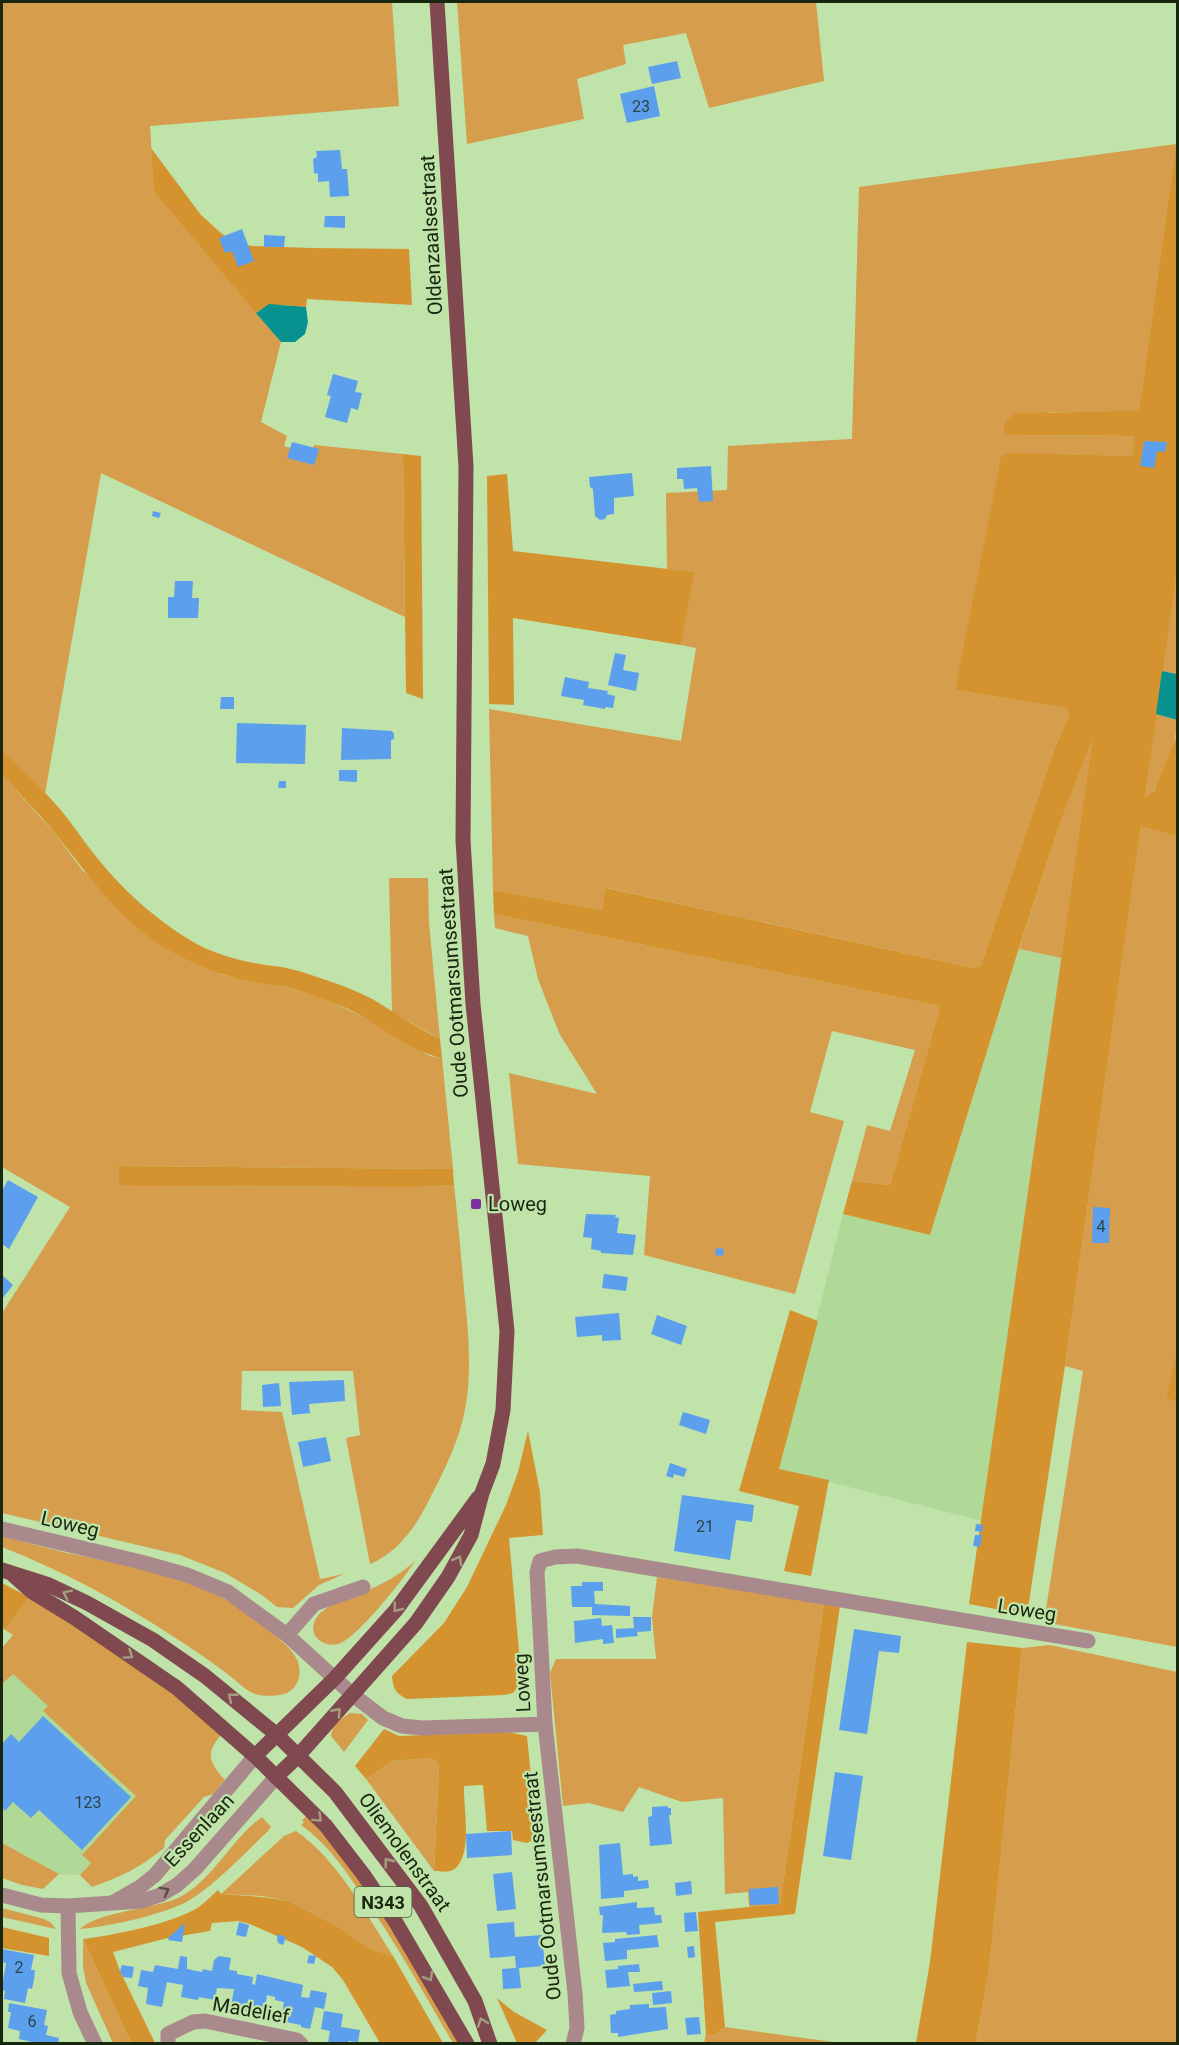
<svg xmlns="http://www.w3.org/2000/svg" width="1179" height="2045" viewBox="0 0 1179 2045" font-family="Roboto,sans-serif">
  <rect width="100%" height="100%" fill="#bfe3a8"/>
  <g fill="#b0d897">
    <polygon points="1019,949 1062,958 982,1521 779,1469 843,1214 930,1235"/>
    <polygon points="12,1673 48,1706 44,1712 136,1796 83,1854 91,1862 80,1875 59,1874 2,1843 2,1684"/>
  </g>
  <g fill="#d69d4c">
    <polygon points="2,2 392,2 399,106 150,126 154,192 281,342 261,422 287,436 284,446 310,454 314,445 403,454 405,617 101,473 45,794 2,751"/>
    <polygon points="457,2 816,2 824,81 709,108 686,33 623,45 626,64 577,79 584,119 467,144"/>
    <polygon points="1176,144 1139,412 1049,412 1008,435 1136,436 1133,456 1006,453 955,690 1066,708 1069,715 1054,750 981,965 974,968 607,888 602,910 493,890 489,709 681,741 696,648 681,645 693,572 667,569 666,493 727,490 728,446 852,439 859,187"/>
    <polygon points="1177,563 1177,674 1162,671"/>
    <path d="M1156 714 1177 720C1177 743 1164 786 1145 799Z"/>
    <polygon points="1094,733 1062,958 1019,949 1061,821"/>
    <path d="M2 775 53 831 83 871 220 974C244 981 269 983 293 989 343 1002 386 1030 430 1056L442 1058 453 1169 119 1166 142 1186 418 1187 454 1185C458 1220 461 1255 464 1290 468 1328 472 1366 466 1404 461 1437 445 1469 430 1498 417 1525 399 1552 370 1564L346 1438 360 1435 353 1371H242L241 1410 282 1412 320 1579 344 1574 319 1585 293 1608 277 1607 262 1595 225 1573 180 1555 2 1513V1313L70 1207 2 1167Z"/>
    <polygon points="1141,825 1178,836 1178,1351 1166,1398 1178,1402 1177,1647 1044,1622 1083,1371 1065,1366"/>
    <polygon points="389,878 428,878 429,923 440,1039 392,1012"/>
    <polygon points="494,914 940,1006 890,1185 852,1181 867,1125 890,1131 915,1050 832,1031 810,1112 844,1121 795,1294 644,1255 650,1176 518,1164 509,1073 597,1094 559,1033 538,979 528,936 495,928"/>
    <path d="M2 1536C22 1541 42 1547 63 1552 139 1568 216 1579 275 1635 284 1644 297 1653 299 1666 301 1677 297 1688 287 1693 279 1696 263 1697 255 1694 247 1692 237 1681 230 1676 212 1662 193 1649 174 1637 119 1601 63 1571 2 1547Z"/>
    <path d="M416 1560C404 1578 357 1639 338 1644 321 1648 306 1633 317 1617 320 1612 326 1609 331 1605 361 1593 392 1583 416 1560Z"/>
    <polygon points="657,1577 824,1603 780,1904 749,1907 748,1892 725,1894 723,1798 682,1802 639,1787 623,1812 589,1803 563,1806 550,1673 556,1659 656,1659 652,1617"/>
    <path d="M29 1597C98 1636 161 1684 223 1733 205 1752 208 1762 225 1780L213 1794 204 1797 165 1840 164 1848C139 1868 123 1876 92 1887L80 1875 91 1863 82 1855 136 1796 43 1711 48 1706 13 1674 2 1684V1648L13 1635 5 1630Z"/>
    <polygon points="1050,1645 1177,1672 1177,2043 976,2044 989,1971 1022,1648"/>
    <path d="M350 1713 362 1714 368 1720 344 1752 331 1736C332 1725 341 1719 350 1713Z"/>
    <polygon points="429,1758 436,1761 439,1767 434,1871 366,1779 392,1761"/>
    <path d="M307 1816C369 1883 414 1965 461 2043H453C424 1994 397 1944 364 1898 346 1871 328 1844 301 1825L304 1822 302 1820Z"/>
    <path d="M262 1817 271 1827 268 1831C246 1852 214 1886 188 1901 166 1914 107 1927 80 1929 97 1912 153 1909 178 1898 213 1881 231 1839 262 1817Z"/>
    <path d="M296 1831C338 1860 366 1914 393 1956L368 1948 339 1927 288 1901 262 1896 221 1894 284 1836Z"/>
    <polygon points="2,1843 59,1874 43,1889 22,1885 2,1878"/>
    <polygon points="2,1908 44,1919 50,1922 56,1929 2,1917"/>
    <polygon points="83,1939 131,2043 113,2043 86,1983 83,1967"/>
    <polygon points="725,2027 840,2043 704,2044 706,2034 716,2034"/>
  </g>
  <g fill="#d4932f">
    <path d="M1176 144 1178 562 1145 798 1155 790 1177 735V836L1141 826 1065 1366 1027 1615 969 1604 1093 737 1061 821 1019 948 930 1235 843 1214 852 1181 890 1185 940 1006 494 914 493 890 602 910 606 888 974 968 981 965 1054 750 1069 715 1066 708 955 690 1001 457 1006 453H1022L1133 456 1135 436 1007 435 1004 432C1004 423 1008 419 1014 413L1139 411Z"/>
    <path d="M151 148 201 215 222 234 238 243 252 246 311 248 409 249 412 305 307 299 306 307C288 307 271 300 256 313L154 192Z"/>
    <polygon points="403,454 421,456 423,699 406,693"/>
    <polygon points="507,474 513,551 694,572 681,645 513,618 514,705 489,704 487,476"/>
    <path d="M2 751C25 772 48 794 68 819 78 832 87 846 98 859 123 890 152 916 185 937 203 949 228 958 249 962 267 966 284 966 302 972 326 980 352 988 374 1000 396 1013 417 1028 440 1039L442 1058C405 1050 376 1020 341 1006 326 1000 310 994 294 989 277 985 261 984 244 980 222 976 200 966 180 956 126 930 91 878 54 832 38 812 19 794 2 775Z"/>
    <polygon points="119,1166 453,1169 454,1185 418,1187 142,1186 119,1185"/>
    <polygon points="790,1310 818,1321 779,1469 829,1480 811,1576 784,1571 799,1506 739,1491"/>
    <polygon points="1177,1351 1177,1402 1166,1398"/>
    <path d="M528 1431 540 1492 543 1535 509 1538 521 1674 519 1685 513 1693 504 1695 407 1699C395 1693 393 1688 392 1676L444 1623 467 1587 506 1505 518 1472Z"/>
    <polygon points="2,1583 29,1597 5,1630 2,1627"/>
    <polygon points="824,1603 840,1606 795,1914 715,1922 725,2027 716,2034 706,2034 698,1912 780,1904"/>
    <polygon points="967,1642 1022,1648 989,1971 976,2043 916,2043 930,1962"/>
    <path d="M384 1729 399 1736 508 1732 527 1736 537 1838 527 1843 513 1840 512 1831H487L483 1785 464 1786C463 1807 474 1857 453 1870 447 1873 440 1871 434 1871L439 1767 436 1761 429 1758 392 1761 366 1779 355 1766Z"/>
    <path d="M218 1890 221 1894 262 1897 288 1901 339 1927 368 1948 393 1956 443 2043H380L343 1980 332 1967 302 1947 250 1924 238 1921 212 1923 210 1931 168 1938 113 1952 120 1971 155 2043H131L83 1939C114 1935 164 1925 192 1911 201 1907 210 1897 218 1890Z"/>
    <polygon points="2,1927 49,1938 49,1956 2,1948"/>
    <polygon points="497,1998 514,2012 547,2030 535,2043 517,2043"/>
  </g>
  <g fill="#079290">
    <polygon points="269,304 306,307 308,322 305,334 295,342 281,342 256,313"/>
    <polygon points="1162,671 1177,674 1177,720 1156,714"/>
  </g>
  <g fill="#5c9fed">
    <polygon points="677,61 681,78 652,84 648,67"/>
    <polygon points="654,86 660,116 627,123 620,94"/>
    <polygon points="340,150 342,169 347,169 349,196 330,197 329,181 318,182 318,174 314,173 313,159 317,157 316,151"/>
    <polygon points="325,216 345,216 345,228 324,227"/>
    <polygon points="242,229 254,261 238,267 232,251 225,253 219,238"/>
    <polygon points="264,235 285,236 284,247 264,247"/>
    <polygon points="333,374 358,381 355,392 362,393 358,410 351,408 347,423 325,417 331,396 327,395"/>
    <polygon points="1144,441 1167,442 1165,452 1157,451 1154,468 1140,466"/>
    <polygon points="292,442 319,449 314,465 287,458"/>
    <polygon points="711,466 713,501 699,502 697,488 684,489 683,479 677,479 677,468"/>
    <polygon points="632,473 634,496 614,498 614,514 607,515 605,519 600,520 595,516 593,489 590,487 589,477"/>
    <polygon points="153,511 161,513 159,518 152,516"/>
    <polygon points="175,581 193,581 192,598 199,598 198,618 168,618 168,597 174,597"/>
    <polygon points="615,653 626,655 623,670 639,673 636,691 608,685"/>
    <polygon points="565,677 589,682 588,688 608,691 607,694 615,696 613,708 605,707 605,709 583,705 584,700 561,696"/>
    <polygon points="221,697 234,697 234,709 220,709"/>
    <polygon points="237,723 306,725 305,764 236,763"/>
    <polygon points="342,728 392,731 394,734 394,739 391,740 391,759 341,760"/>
    <polygon points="339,770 357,770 357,782 339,781"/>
    <polygon points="279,781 286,781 286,788 278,788"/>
    <polygon points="8,1180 38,1197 9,1249 2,1244 2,1191"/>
    <polygon points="1093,1207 1110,1208 1109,1243 1092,1243"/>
    <polygon points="586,1214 616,1215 615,1217 619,1218 617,1233 636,1235 633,1255 601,1253 601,1251 591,1249 592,1238 583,1237"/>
    <polygon points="716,1248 724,1249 723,1256 715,1255"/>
    <polygon points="604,1274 628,1277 626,1291 602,1288"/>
    <polygon points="2,1275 13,1285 2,1299"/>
    <polygon points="619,1313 621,1340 602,1341 602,1335 577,1337 575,1317"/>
    <polygon points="657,1315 687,1326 681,1345 651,1334"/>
    <polygon points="344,1380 345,1401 309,1404 310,1413 292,1415 289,1382"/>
    <polygon points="279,1383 281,1406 263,1407 262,1385"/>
    <polygon points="683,1412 710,1420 706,1434 679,1425"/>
    <polygon points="326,1437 331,1461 303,1467 298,1442"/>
    <polygon points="670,1463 687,1469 684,1477 674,1474 673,1478 666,1476"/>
    <polygon points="682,1495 754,1505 752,1522 736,1520 730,1560 674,1551"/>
    <polygon points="976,1524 983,1525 982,1532 975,1531"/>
    <polygon points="975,1535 982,1535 980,1547 973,1546"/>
    <polygon points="582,1582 603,1582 603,1591 594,1591 595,1604 630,1606 630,1616 592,1615 592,1607 572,1607 571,1586 582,1586"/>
    <polygon points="633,1617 651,1617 651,1631 637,1632 638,1636 616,1638 616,1629 634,1628"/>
    <polygon points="601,1618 602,1626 612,1625 614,1643 603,1644 603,1639 575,1643 574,1621"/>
    <polygon points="854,1629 901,1636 899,1653 879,1651 867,1734 839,1730"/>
    <polygon points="43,1716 131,1797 82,1850 39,1810 31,1818 13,1802 5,1811 2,1807 2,1744 11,1734 19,1742"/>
    <polygon points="835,1772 863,1776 851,1860 823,1856"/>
    <polygon points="668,1806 668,1808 671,1808 671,1815 669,1815 672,1844 650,1846 648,1817 652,1816 652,1807"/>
    <polygon points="511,1831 512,1855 467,1858 466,1834"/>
    <polygon points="620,1843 623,1875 633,1874 633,1877 638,1876 638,1881 648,1880 649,1888 624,1891 624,1897 601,1899 599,1845"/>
    <polygon points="512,1872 516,1909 497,1911 493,1874"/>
    <polygon points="691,1881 692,1894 676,1896 675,1883"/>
    <polygon points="778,1887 779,1904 750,1905 749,1889"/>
    <polygon points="637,1902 637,1908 654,1907 655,1915 661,1915 662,1923 639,1925 640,1934 627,1935 626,1932 602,1933 603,1915 600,1915 599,1907"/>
    <polygon points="696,1912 698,1931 685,1932 684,1913"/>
    <polygon points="239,1922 249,1925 246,1937 236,1935"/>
    <polygon points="514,1922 515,1937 542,1935 545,1966 519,1968 521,1988 503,1989 502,1969 516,1968 515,1956 490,1958 487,1924"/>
    <polygon points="185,1923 182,1942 168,1940 169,1937"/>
    <polygon points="278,1934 286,1937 283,1945 278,1943 277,1939"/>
    <polygon points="657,1935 659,1947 627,1950 627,1959 605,1961 603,1943 615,1942 615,1939"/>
    <polygon points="694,1946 695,1957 688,1958 687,1947"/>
    <polygon points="2,1949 34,1955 31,1970 35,1970 34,1980 32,1989 28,1988 25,2003 4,1999 5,1991 2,1990 2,1987 6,1963 2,1962"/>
    <polygon points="309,1955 316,1956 314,1964 307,1963"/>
    <polygon points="180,1956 187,1957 187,1969 202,1972 203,1969 212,1971 214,1960 219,1956 231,1958 229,1970 237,1971 237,1974 253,1977 252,1984 255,1985 257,1974 303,1985 301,1997 309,1998 311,1990 327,1993 324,2009 315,2007 310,2029 301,2027 301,2025 281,2021 284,2002 275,2000 275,1997 267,1995 264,2012 260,2014 234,2009 233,2006 231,2006 234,1989 217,1988 215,2000 199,1997 198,2000 181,1997 183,1985 167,1982 162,2007 146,2004 148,1988 138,1986 141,1970 153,1972 155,1965 178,1969"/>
    <polygon points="639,1964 640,1972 628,1972 630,1986 607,1988 605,1970 618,1969 618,1966"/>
    <polygon points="122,1965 134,1967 132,1978 123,1977 120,1971"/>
    <polygon points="662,1981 663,1990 634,1992 633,1984"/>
    <polygon points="671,1991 672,2003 653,2005 652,1993"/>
    <polygon points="9,2003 47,2010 44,2025 48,2026 46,2035 59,2038 58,2043 32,2043 32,2042 19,2039 20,2031 8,2028 11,2012 8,2012"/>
    <polygon points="649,2004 649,2008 666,2007 668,2029 618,2037 618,2033 611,2033 610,2015 616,2014 616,2011 630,2009 630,2005"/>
    <polygon points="324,2011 343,2014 341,2027 360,2030 358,2042 348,2041 348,2043 328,2043 330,2031 321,2029"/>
    <polygon points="699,2017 701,2034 687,2035 685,2018"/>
  </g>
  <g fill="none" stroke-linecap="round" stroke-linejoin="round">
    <g stroke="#aa898c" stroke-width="15">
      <polyline points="2,1529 141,1562 187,1575 228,1592 287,1635 353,1695 383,1718 402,1726 422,1728 545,1724"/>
      <polyline points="287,1635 314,1604 363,1587"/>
      <polyline points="2,1895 41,1905 68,1906 142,1901 160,1895 177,1885 195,1869 276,1777"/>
      <polyline points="114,1902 140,1887 155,1875 255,1756"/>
      <polyline points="68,1906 69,1973 80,2012 95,2044"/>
      <polyline points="168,2044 168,2034 193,2022 205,2021 297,2040 301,2044"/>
      <polyline points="573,2044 577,2028 575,1993 545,1724 537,1572 540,1561 555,1557 577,1556 1088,1641"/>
    </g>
    <g stroke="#80494f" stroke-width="15">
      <polyline points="2,1570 49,1585 87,1603 153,1640 205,1676 277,1735 335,1792 421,1906 475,2001 490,2044"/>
      <polyline points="14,1576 31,1591 75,1618 177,1688 255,1756 326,1826 363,1874 395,1921 467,2044"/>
      <polyline points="255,1756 335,1678 396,1610 478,1498"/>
      <polyline points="276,1777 298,1756 416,1623 448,1577 471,1535 482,1493 493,1464 503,1410 507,1331 473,1004 463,840 466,466 437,2"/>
    </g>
  </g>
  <defs><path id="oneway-chevron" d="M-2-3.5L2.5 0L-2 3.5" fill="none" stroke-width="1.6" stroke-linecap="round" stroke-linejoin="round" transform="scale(1.5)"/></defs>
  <g stroke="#a39e80">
    <use href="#oneway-chevron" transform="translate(458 1560) rotate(-61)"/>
    <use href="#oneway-chevron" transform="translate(67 1594) rotate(-154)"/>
    <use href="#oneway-chevron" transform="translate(397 1608) rotate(129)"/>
    <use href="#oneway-chevron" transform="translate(129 1655) rotate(34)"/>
    <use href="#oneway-chevron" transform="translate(232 1697) rotate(-141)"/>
    <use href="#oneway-chevron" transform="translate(337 1712) rotate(-48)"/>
    <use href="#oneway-chevron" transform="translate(318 1818) rotate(44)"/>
    <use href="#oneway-chevron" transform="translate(388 1862) rotate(-127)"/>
    <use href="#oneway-chevron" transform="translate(429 1977) rotate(59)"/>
    <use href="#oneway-chevron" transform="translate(482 2022) rotate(-110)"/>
  </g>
  <use stroke="#534e42" href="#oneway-chevron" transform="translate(165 1891) rotate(-29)"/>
  <rect fill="#7e30a1" stroke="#bfe3a8" stroke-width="2" x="470" y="1198" width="12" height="12" rx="3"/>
  <g text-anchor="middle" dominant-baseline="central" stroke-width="4.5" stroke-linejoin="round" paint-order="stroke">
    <g font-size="16" fill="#2a4447">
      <text x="641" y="106">23</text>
      <text x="1101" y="1226">4</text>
      <text x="705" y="1526">21</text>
      <text x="88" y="1802">123</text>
      <text x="19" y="1967">2</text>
      <text x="32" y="2021">6</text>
    </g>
    <rect fill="#bfe3a8" stroke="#4b5f3e" stroke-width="1.5" x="354.5" y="1887" width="57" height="30" rx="4.5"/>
    <g font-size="18" font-weight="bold" fill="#192610">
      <text x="383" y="1902">N343</text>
    </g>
    <g font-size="20" fill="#192610" stroke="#bfe3a8">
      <text transform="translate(431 235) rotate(-93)">Oldenzaalsestraat</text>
      <text transform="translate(453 983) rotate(-94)">Oude Ootmarsumsestraat</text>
      <text transform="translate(70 1524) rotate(13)">Loweg</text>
      <text transform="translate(1027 1610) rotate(9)">Loweg</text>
      <text transform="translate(522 1683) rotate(-93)">Loweg</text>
      <text transform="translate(199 1830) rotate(-47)">Essenlaan</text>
      <text transform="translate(405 1852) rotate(54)">Oliemolenstraat</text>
      <text transform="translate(542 1886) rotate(-96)">Oude Ootmarsumsestraat</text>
      <text transform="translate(251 2010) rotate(10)">Madelief</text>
    </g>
    <g font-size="20" fill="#192610" stroke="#bfe3a8" text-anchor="start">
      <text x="488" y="1204">Loweg</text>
    </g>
  </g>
  <rect width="1179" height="2045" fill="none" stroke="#192610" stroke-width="6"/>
</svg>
